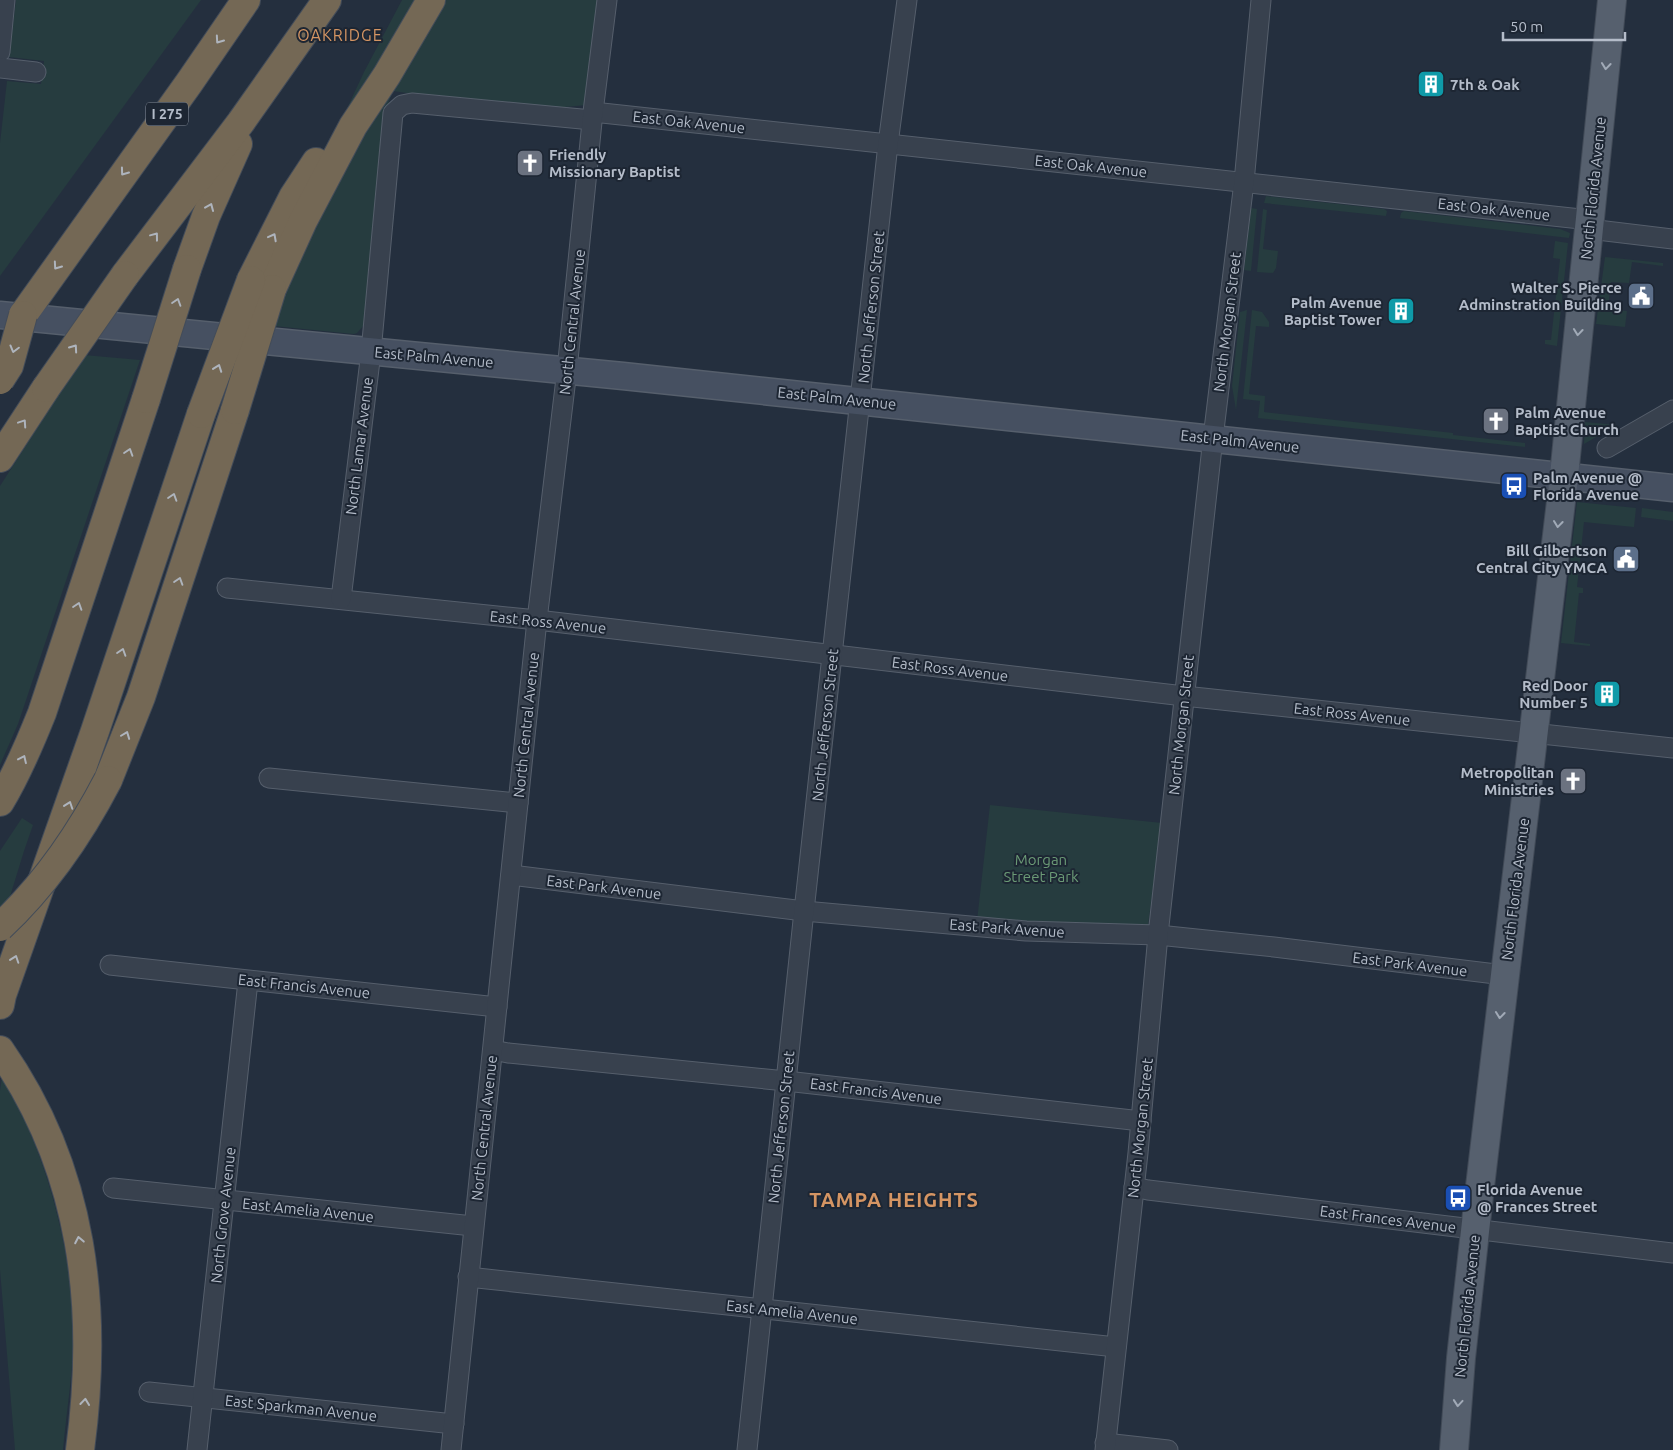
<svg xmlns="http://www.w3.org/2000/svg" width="1673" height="1450" viewBox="0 0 1673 1450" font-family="Ubuntu,sans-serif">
  <rect width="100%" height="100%" fill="#242f3e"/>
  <g fill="#263c3f">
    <polygon points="16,0 201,0 0,276 0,143 7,81 41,84 44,61 9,57"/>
    <polygon points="402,0 598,0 586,105 555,108 420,95 393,91 388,104 365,324 357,333 354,334 264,325 323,160 364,72"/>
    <polygon points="1266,196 1384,209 1387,211 1386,216 1264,203"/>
    <polygon points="1251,208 1257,209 1251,271 1244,270"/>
    <polygon points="1263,209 1267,210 1263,249 1278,251 1276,268 1273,273 1257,272"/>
    <polygon points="1404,211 1560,229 1570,233 1569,238 1400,218 1401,213"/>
    <polygon points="1555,241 1568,243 1557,346 1545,344 1545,340 1551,340 1560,259 1553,258"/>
    <polygon points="1605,257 1663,263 1663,266 1632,262 1629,283 1611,282 1608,309 1627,311 1625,327 1596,324"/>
    <polygon points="1247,310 1236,410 1232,386 1240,312"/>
    <polygon points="1252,310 1262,312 1269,322 1269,327 1256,326 1249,394 1265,396 1264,412 1453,433 1453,435 1525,443 1525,447 1258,418 1260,401 1243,399"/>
    <polygon points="84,355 140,360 18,724 0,765 0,486"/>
    <polygon points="1585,422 1617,425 1584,444"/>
    <polygon points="1577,502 1636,508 1634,527 1584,522 1577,587 1583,588 1583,593 1579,593 1574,642 1590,644 1590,646 1561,643"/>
    <polygon points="1642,508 1673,512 1673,521 1641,517"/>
    <polygon points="990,805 1162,823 1148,925 1018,924 977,921"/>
    <polygon points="22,818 33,825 24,851 0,929 0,851"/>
    <path d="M2 1076C47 1151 77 1264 73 1352 71 1385 66 1417 63 1450H15L0 1270V1091Z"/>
  </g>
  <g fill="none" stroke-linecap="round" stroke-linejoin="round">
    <g stroke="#565f6c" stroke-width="21">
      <g id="street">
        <polyline points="0,52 5,0"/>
        <polyline points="0,68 36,72"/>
        <polyline points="593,112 1590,220"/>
        <polyline points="1589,229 1673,239"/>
        <polyline points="1607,448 1673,410"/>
        <polyline points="227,588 537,620 1184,696 1673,748"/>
        <polyline points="341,599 371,352 393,113 402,105 412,103 592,120"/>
        <polyline points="269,778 518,803"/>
        <polyline points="511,875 804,911 1026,931 1158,935 1274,947 1504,975"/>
        <polyline points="110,965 497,1007"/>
        <polyline points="493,1050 508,1053 786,1081 1141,1121"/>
        <polyline points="1134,1187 1148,1190 1673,1253"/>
        <polyline points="113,1188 473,1226"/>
        <polyline points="468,1277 1116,1347"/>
        <polyline points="149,1392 454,1424"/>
        <polyline points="1105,1443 1168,1450"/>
        <polyline points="197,1450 248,981"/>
        <polyline points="451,1450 537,620 567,370 593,112 607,0"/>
        <polyline points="747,1450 804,911 888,144 907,0"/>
        <polyline points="1105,1450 1138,1153 1158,935 1213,438 1244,182 1261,0"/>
      </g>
    </g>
    <g stroke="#565f6c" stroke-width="29">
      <polyline id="secondary" points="0,315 623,376 1673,488"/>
    </g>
    <g stroke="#414a57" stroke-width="30">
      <polyline id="primary" points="1454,1450 1461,1358 1479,1195 1564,476 1612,0"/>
    </g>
    <g stroke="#434c59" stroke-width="30">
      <g id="highway">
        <polyline points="187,269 206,216 238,144"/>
        <polyline points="125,275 241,122 327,0"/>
        <polyline points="251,280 293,197 316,162"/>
        <polyline points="272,289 303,221 353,126 387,75 431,0"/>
        <polyline points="23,315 189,83 246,0"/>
        <polyline points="0,458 46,388"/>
        <polyline points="108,780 141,697 235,410"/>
        <path d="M0 802C17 774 30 743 42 713L146 399"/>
        <polyline points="0,1005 2,995 95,731 201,414"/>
        <path d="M0 1050C84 1170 99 1308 80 1450"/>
      </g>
    </g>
    <use href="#street" stroke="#38414e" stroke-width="19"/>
    <use href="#secondary" stroke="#465061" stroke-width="26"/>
    <use href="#primary" stroke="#56606e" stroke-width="28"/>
    <use href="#highway" stroke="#746855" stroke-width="28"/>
    <g stroke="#434c59" stroke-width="30" stroke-linecap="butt">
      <g id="highway-bridge">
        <polyline points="0,380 9,366 23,315"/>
        <polyline points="46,388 125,275"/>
        <polyline points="146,399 187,269"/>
        <polyline points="235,410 272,289"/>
        <polyline points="201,414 251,280"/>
        <path d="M0 927C45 885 80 834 108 780"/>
      </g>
    </g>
    <use href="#highway-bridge" stroke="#746855" stroke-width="28"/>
  </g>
  <defs><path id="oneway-chevron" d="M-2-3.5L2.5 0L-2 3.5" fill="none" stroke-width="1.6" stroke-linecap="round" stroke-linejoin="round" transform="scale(1.25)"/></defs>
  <g stroke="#aeb4bd">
    <use href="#oneway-chevron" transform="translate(219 40) rotate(125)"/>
    <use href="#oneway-chevron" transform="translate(124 172) rotate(126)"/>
    <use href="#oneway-chevron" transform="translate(210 207) rotate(-67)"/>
    <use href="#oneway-chevron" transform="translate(155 236) rotate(-53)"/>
    <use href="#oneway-chevron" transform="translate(273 237) rotate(-62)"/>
    <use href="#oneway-chevron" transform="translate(57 266) rotate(125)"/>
    <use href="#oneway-chevron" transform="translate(177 302) rotate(-72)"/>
    <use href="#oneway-chevron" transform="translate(74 348) rotate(-55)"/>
    <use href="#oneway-chevron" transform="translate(14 349) rotate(105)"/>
    <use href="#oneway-chevron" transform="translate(218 368) rotate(-70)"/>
    <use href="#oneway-chevron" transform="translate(23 423) rotate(-56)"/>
    <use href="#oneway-chevron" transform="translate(129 452) rotate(-72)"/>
    <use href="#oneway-chevron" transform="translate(173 497) rotate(-72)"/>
    <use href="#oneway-chevron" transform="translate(179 581) rotate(-72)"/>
    <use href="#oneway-chevron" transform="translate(78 606) rotate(-72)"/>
    <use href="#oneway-chevron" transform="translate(122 652) rotate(-72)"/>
    <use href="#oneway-chevron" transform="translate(126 735) rotate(-69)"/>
    <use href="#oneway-chevron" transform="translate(23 759) rotate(-65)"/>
    <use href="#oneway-chevron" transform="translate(69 805) rotate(-71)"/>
    <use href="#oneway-chevron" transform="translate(15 959) rotate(-71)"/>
    <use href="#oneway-chevron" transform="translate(79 1240) rotate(-101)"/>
    <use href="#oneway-chevron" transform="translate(85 1402) rotate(-84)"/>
  </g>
  <g stroke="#a1aab7">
    <use href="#oneway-chevron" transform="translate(1606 66) rotate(96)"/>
    <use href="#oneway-chevron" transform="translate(1578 332) rotate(96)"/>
    <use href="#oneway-chevron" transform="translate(1558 524) rotate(97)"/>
    <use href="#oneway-chevron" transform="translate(1500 1015) rotate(96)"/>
    <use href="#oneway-chevron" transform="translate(1458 1403) rotate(95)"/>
  </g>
  <defs>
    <g id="building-square" transform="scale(1.4375)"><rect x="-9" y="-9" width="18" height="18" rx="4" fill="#0f9aa8" stroke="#1d2633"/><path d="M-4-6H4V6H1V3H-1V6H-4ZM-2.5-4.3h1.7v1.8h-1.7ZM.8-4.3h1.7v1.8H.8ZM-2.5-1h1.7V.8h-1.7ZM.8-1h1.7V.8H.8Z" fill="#fff"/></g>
    <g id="church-square" transform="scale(1.4375)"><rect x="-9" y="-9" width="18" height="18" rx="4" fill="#6b7280" stroke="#1d2633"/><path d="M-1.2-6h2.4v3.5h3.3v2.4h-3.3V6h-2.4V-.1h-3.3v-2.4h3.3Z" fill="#fff"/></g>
    <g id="civic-square" transform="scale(1.4375)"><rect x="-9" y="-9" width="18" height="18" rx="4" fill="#5c6f8a" stroke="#1d2633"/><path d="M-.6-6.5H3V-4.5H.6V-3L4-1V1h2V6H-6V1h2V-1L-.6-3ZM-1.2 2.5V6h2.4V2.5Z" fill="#fff"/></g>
    <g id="bus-square" transform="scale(1.4375)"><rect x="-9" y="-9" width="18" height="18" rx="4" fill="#1a4fb4" stroke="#1d2633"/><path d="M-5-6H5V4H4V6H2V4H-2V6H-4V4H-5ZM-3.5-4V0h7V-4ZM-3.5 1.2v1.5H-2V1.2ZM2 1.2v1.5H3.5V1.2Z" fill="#fff"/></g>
  </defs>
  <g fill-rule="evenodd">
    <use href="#building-square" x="1431" y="84"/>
    <use href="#church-square" x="530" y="163"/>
    <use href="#civic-square" x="1641" y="296"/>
    <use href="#building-square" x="1401" y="311"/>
    <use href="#church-square" x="1496" y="421"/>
    <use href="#bus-square" x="1514" y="486"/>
    <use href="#civic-square" x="1626" y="559"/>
    <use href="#building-square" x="1607" y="694"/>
    <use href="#church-square" x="1573" y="781"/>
    <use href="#bus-square" x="1458" y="1198"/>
  </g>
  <g text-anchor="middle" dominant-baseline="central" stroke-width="4" stroke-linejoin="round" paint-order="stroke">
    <rect fill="#1d2633" stroke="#878f9c" stroke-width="1" x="146" y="102.5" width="42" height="23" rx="4"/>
    <g font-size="14" font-weight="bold" fill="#b4bcc9">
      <text x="167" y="114">I 275</text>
    </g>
    <g font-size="15" font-weight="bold" fill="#b4bcc9" stroke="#1d2633" text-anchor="start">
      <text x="1450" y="84">7th &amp; Oak</text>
      <text x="549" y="154">Friendly<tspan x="549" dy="17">Missionary Baptist</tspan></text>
      <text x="1622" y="287" text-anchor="end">Walter S. Pierce<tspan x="1622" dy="17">Adminstration Building</tspan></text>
      <text x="1382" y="302" text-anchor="end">Palm Avenue<tspan x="1382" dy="17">Baptist Tower</tspan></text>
      <text x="1515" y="412">Palm Avenue<tspan x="1515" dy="17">Baptist Church</tspan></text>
      <text x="1533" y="477">Palm Avenue @<tspan x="1533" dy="17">Florida Avenue</tspan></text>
      <text x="1607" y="550" text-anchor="end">Bill Gilbertson<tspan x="1607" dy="17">Central City YMCA</tspan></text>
      <text x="1588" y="685" text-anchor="end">Red Door<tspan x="1588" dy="17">Number 5</tspan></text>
      <text x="1554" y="772" text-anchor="end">Metropolitan<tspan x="1554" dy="17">Ministries</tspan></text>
      <text x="1477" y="1189">Florida Avenue<tspan x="1477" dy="17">@ Frances Street</tspan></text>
    </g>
    <g font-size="15" fill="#b4bcc9" stroke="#1d2633">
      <text transform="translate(689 122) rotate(6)">East Oak Avenue</text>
      <text transform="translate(1091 166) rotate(6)">East Oak Avenue</text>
      <text transform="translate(1593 188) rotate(-84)">North Florida Avenue</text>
      <text transform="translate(1494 209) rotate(6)">East Oak Avenue</text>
      <text transform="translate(871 307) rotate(-84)">North Jefferson Street</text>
      <text transform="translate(572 322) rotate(-84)">North Central Avenue</text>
      <text transform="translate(1227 322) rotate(-83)">North Morgan Street</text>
      <text transform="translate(434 357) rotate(5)">East Palm Avenue</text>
      <text transform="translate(837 398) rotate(6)">East Palm Avenue</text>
      <text transform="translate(1240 441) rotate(6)">East Palm Avenue</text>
      <text transform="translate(359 446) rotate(-83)">North Lamar Avenue</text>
      <text transform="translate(548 622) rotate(6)">East Ross Avenue</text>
      <text transform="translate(950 669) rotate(7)">East Ross Avenue</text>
      <text transform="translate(1352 714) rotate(6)">East Ross Avenue</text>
      <text transform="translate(526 725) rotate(-84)">North Central Avenue</text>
      <text transform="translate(825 725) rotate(-84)">North Jefferson Street</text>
      <text transform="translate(1181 725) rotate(-84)">North Morgan Street</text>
      <text transform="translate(604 887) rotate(7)">East Park Avenue</text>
      <text transform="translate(1515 889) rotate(-83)">North Florida Avenue</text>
      <text transform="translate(1007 928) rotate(4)">East Park Avenue</text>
      <text transform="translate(1410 964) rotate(7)">East Park Avenue</text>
      <text transform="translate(304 986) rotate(6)">East Francis Avenue</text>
      <text transform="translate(876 1091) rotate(7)">East Francis Avenue</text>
      <text transform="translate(781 1127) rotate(-84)">North Jefferson Street</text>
      <text transform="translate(484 1128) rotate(-84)">North Central Avenue</text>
      <text transform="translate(1140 1128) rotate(-84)">North Morgan Street</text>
      <text transform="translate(308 1210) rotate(6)">East Amelia Avenue</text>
      <text transform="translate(223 1215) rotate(-84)">North Grove Avenue</text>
      <text transform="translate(1388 1219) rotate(7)">East Frances Avenue</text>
      <text transform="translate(1467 1306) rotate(-84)">North Florida Avenue</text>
      <text transform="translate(792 1312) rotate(6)">East Amelia Avenue</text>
      <text transform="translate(301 1408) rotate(6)">East Sparkman Avenue</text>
    </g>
    <g font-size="15" fill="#6b9a76" stroke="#1d2633">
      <text x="1041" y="859">Morgan<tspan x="1041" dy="17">Street Park</tspan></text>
    </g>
    <g font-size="16" letter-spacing="1" fill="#d59563" stroke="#1d2633">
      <text x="340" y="35">OAKRIDGE</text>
    </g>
    <g font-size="20" font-weight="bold" letter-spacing="1" fill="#d59563" stroke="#1d2633">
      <text x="894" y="1199">TAMPA HEIGHTS</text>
    </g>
  </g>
  <path d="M1503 32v8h122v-8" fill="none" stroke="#b4bcc9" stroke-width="2.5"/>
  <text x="1510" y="32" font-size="15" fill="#b4bcc9" stroke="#1d2633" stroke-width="4" paint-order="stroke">50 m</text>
</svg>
